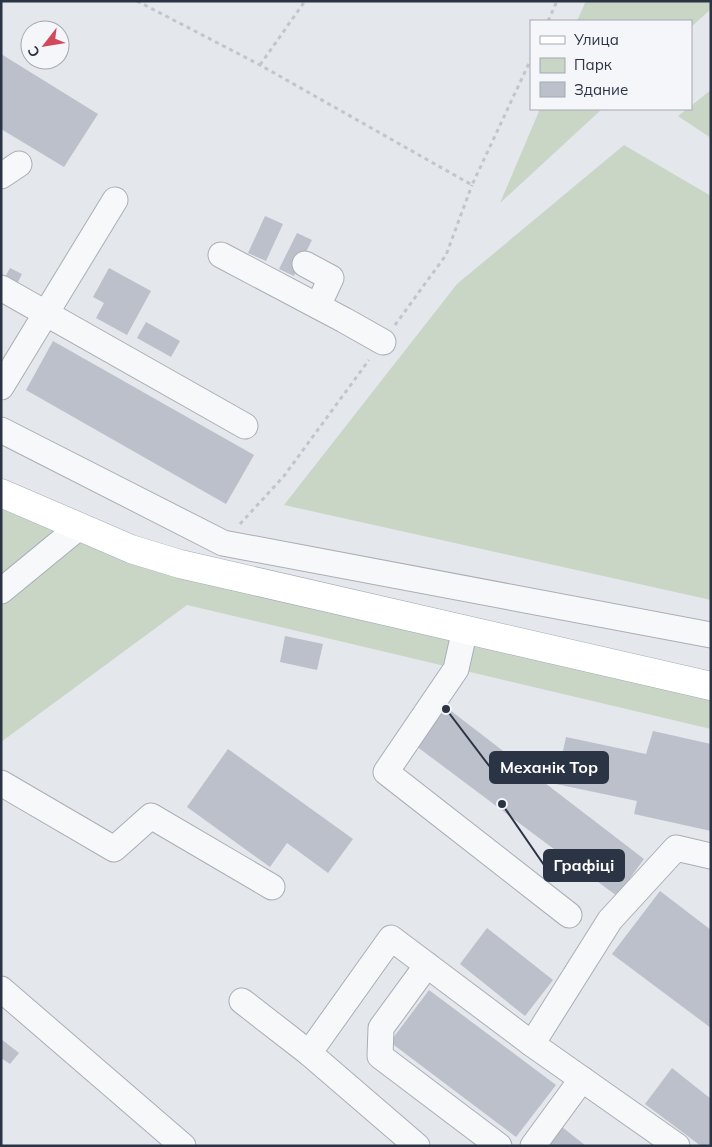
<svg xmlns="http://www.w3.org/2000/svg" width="712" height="1147" viewBox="0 0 712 1147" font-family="Mulish,sans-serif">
  <rect width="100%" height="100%" fill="#e4e7ec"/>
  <g fill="#c9d6c5">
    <polygon points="586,1 711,1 711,9 691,27 691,21 577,21"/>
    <polygon points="711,90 711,138 678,116 687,109 691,109 691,106"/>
    <polygon points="540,109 602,109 500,203"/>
    <polygon points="624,145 711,196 711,600 284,505 457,284"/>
    <polygon points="1,493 131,549 711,686 711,729 187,605 1,742"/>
  </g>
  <g fill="#bbc0ca">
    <polygon points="1,54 98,114 64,167 1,129"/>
    <polygon points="265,216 283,224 266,261 248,253"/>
    <polygon points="297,233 312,240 294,276 279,269"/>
    <polygon points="10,268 22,274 14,290 2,283"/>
    <polygon points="109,268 151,291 127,335 96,318 104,303 93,297"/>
    <polygon points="146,322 180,341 171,357 137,338"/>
    <polygon points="53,341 254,455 226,504 26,390"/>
    <polygon points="285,636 323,644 317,670 280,662"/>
    <polygon points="442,704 644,859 617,896 412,743"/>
    <polygon points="653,731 711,744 711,831 634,814 637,801 556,784 566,737 646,754"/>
    <polygon points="228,749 353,839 328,873 287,843 270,867 187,807"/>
    <polygon points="660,891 711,930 711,1028 612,954"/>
    <polygon points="487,928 553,980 525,1016 460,964"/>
    <polygon points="429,990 556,1085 516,1137 390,1042"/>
    <polygon points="1,1039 19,1053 10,1064 1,1058"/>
    <polygon points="672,1068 711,1099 711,1146 701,1146 645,1104"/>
    <polygon points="562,1127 586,1146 548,1146"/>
  </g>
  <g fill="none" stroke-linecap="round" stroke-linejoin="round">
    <g stroke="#a9aeb7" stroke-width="27">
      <g id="minor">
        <polyline points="1,176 19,164"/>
        <polyline points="221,255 344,320 383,342"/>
        <polyline points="305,264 331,278 318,306"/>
        <polyline points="1,288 245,426"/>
        <polyline points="1,387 115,200"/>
        <polyline points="1,430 223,543 711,635"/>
        <polyline points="1,591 79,527"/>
        <polyline points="465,629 456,669 386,772 569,915"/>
        <polyline points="1,783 114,849 151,816 272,887"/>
        <polyline points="427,965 381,1028 380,1056 499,1146"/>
        <polyline points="1,989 183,1146"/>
        <polyline points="242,1001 309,1053 417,1146"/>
        <polyline points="309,1053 391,938 532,1044"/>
        <polyline points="533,1146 582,1079"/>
        <polyline points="677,1146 532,1044 610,920 676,848 711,856"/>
      </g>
    </g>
    <g stroke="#a3abb8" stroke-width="29">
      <polyline id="major" points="1,493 131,549 180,564 711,686"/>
    </g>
    <g stroke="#c2c5cb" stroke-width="3" stroke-dasharray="4 4" stroke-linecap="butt">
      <polyline points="137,1 260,65 472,185 531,59"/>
      <polyline points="548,21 557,1"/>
      <polyline points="260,65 305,1"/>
      <polyline points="395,325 446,255 472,185"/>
      <polyline points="240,524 284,476 369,360"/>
    </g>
    <use href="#minor" stroke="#f7f8fa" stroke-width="25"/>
    <use href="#major" stroke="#fff" stroke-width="28"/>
  </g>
  <path fill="none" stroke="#2b3445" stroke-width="2" d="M446 709L490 767M502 804L544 865"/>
  <g fill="#2b3445" stroke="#f4f6f9" stroke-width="2">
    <circle cx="446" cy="709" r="5"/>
    <circle cx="502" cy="804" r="5"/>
  </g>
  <g fill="#2b3445" stroke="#2b3445" stroke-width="2">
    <rect x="490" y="752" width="118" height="31" rx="5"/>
    <rect x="544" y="850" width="80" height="31" rx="5"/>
  </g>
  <g font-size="16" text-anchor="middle" font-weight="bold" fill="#fff">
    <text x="549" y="773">Механік Тор</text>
    <text x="584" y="871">Графіці</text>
  </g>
  <rect width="712" height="1147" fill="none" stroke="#2b3445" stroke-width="5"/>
  <rect x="530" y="20" width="162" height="90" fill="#f4f6f9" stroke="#a4a8b1"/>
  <rect x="540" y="36" width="25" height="8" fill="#ffffff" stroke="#a4a8b1"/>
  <text x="574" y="45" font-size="15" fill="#2b3445">Улица</text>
  <rect x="540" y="58" width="25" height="15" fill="#c9d6c5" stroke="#a4a8b1"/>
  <text x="574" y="70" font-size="15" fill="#2b3445">Парк</text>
  <rect x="540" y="82" width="25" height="15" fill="#bbc0ca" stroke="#a4a8b1"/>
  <text x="574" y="95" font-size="15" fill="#2b3445">Здание</text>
  <g transform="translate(45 45) rotate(239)"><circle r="24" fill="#f4f6f9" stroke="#a4a8b1"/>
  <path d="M0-4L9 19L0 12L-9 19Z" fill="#d1495b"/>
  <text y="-8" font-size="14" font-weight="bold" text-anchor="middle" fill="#2b3445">С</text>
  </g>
</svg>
